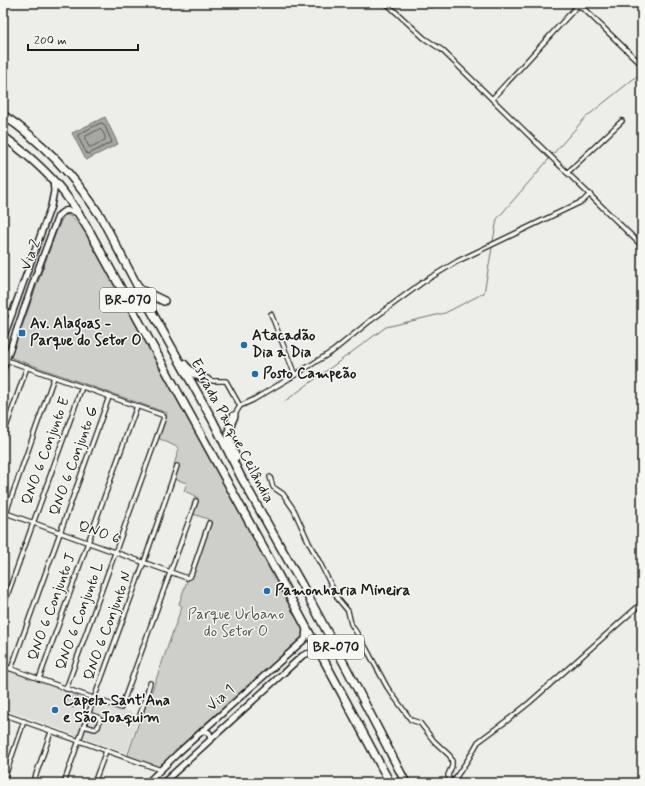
<svg xmlns="http://www.w3.org/2000/svg" width="645" height="786" viewBox="0 0 645 786" font-family="Mynerve,sans-serif">
  <rect width="100%" height="100%" fill="#edede9"/>
  <filter id="ink" filterUnits="userSpaceOnUse"><feTurbulence type="fractalNoise" baseFrequency=".025" numOctaves="2"/><feDisplacementMap in="SourceGraphic" scale="8" xChannelSelector="R" yChannelSelector="G"/><feConvolveMatrix kernelMatrix="1 2 1 2 8 2 1 2 1" color-interpolation-filters="sRGB"/></filter>
  <g filter="url(#ink)">
    <polygon fill="#ddddda" points="3,669 139,715 127,753 3,709"/>
    <g fill="#cececb" stroke="#757574">
      <polygon points="65,215 68,215 73,218 79,225 80,224 85,228 185,410 304,631 304,637 301,640 161,767 159,767 131,757 129,756 128,754 139,722 153,688 182,606 179,604 208,519 193,514 198,498 195,497 196,496 184,491 187,483 174,479 178,467 174,465 179,448 158,438 167,413 12,358 11,357 56,232 63,217"/>
      <polygon points="69,692 78,695 74,708 64,705"/>
    </g>
    <polygon fill="#a6a6a3" stroke="#6f6f6d" points="105,117 118,144 86,160 72,133"/>
    <g fill="none" stroke-linecap="round" stroke-linejoin="round">
      <g stroke="#535352" stroke-width="1">
        <polygon points="101,123 104,124 112,142 89,154 87,154 78,137 78,135"/>
        <path d="M100 129C103 131 106 137 105 140L91 147H89L85 139V137Z"/>
      </g>
      <g stroke="#6f6f6d" stroke-width="1">
        <polyline points="553,154 585,118 642,72"/>
        <polyline points="493,241 497,219 549,159"/>
        <polyline points="284,402 386,327 445,313 484,293 492,248"/>
      </g>
      <g stroke="#1c1c1c" stroke-width="6">
        <g id="minor">
          <polyline points="386,3 424,38 442,50 642,246"/>
          <polyline points="429,3 431,5"/>
          <polyline points="577,6 585,10 642,65"/>
          <polyline points="492,99 580,3"/>
          <polyline points="567,173 622,121"/>
          <polyline points="271,314 295,375"/>
          <polyline points="6,360 162,415 164,417 66,689"/>
          <polyline points="207,380 213,381 226,381 240,406"/>
          <polyline points="234,416 240,406 253,400 295,375 333,351 370,321 423,282 458,261 583,201 590,194"/>
          <polyline points="3,436 27,367"/>
          <polyline points="270,477 273,487 283,494 294,510 309,543 321,565 338,599 348,611 351,624 365,646 387,687 411,720 420,723 434,741 450,756 452,761 452,766 448,775 450,783"/>
          <polyline points="3,512 187,578 190,576 191,575 209,523"/>
          <polyline points="3,521 54,377"/>
          <polyline points="3,607 82,387"/>
          <polyline points="3,666 121,708 196,501"/>
          <polyline points="11,669 109,397"/>
          <polyline points="39,679 137,406"/>
          <polyline points="3,714 161,770"/>
          <polyline points="140,715 143,706 150,683"/>
          <polyline points="84,726 95,729 98,727 100,719 98,717 88,714"/>
          <polyline points="3,782 24,721"/>
          <polyline points="33,783 51,732"/>
          <polyline points="64,783 84,726 144,562 177,466"/>
          <polyline points="94,783 106,751"/>
          <polyline points="452,783 469,758 478,742 509,719 529,703 642,603"/>
        </g>
      </g>
      <g stroke="#1c1c1c" stroke-width="8">
        <g id="secondary">
          <polyline points="3,310 12,314"/>
          <polyline points="3,339 51,206 54,191 53,181"/>
          <path d="M3 369 34 280 58 216C66 208 69 210 78 213"/>
          <polyline points="203,730 209,733 211,739"/>
          <polyline points="147,783 178,753 305,639 306,628"/>
          <path d="M163 783 302 656C309 652 314 652 321 656"/>
        </g>
      </g>
      <g stroke="#1c1c1c" stroke-width="10">
        <g id="motorway">
          <path d="M3 115C42 141 75 177 101 217L139 289 212 419 241 477 302 585 348 671 406 783"/>
          <path d="M3 136C27 154 52 175 70 201 77 211 84 222 90 232L276 571 390 783"/>
          <polyline points="139,289 164,301"/>
          <path d="M184 364C189 372 199 376 207 380"/>
          <path d="M234 416C226 432 228 442 236 457"/>
        </g>
      </g>
      <use href="#minor" stroke="#f6f6f2" stroke-width="3.5"/>
      <use href="#secondary" stroke="#f6f6f2" stroke-width="5"/>
      <use href="#motorway" stroke="#f6f6f2" stroke-width="7"/>
    </g>
  </g>
  <g fill="#1f6fb2" stroke="#f6f6f2" stroke-width="1.5">
    <rect x="18" y="329" width="8" height="8" rx="2"/>
    <circle cx="244" cy="345" r="4"/>
    <circle cx="255" cy="374" r="4"/>
    <circle cx="267" cy="591" r="4"/>
    <circle cx="55" cy="710" r="4"/>
  </g>
  <g text-anchor="middle" dominant-baseline="central" stroke-width="3" stroke-linejoin="round" paint-order="stroke">
    <g fill="#f6f6f2" stroke="#5d5d5c" stroke-width="1">
      <rect x="100" y="288" width="56" height="24" rx="3"/>
      <rect x="308" y="635" width="56" height="24" rx="3"/>
    </g>
    <g font-size="14" font-weight="bold" fill="#1c1c1c">
      <text x="128" y="300">BR-070</text>
      <text x="336" y="647">BR-070</text>
    </g>
    <g font-size="15" fill="#1c1c1c" stroke="#f6f6f2">
      <text transform="translate(31 255) rotate(-69)">Via 2</text>
      <text transform="translate(232 431) rotate(62)">Estrada Parque Ceilândia</text>
      <text transform="translate(46 451) rotate(-70)">QNO 6 Conjunto E</text>
      <text transform="translate(74 461) rotate(-70)">QNO 6 Conjunto G</text>
      <text transform="translate(99 533) rotate(19)">QNO 6</text>
      <text transform="translate(52 607) rotate(-70)">QNO 6 Conjunto J</text>
      <text transform="translate(80 616) rotate(-70)">QNO 6 Conjunto L</text>
      <text transform="translate(108 626) rotate(-70)">QNO 6 Conjunto N</text>
      <text transform="translate(221 698) rotate(-42)">Via 1</text>
    </g>
    <g font-size="15" font-weight="bold" fill="#1c1c1c" stroke="#f6f6f2" text-anchor="start">
      <text x="30" y="324">Av. Alagoas -<tspan x="30" dy="17">Parque do Setor O</tspan></text>
      <text x="252" y="336">Atacadão<tspan x="252" dy="17">Dia a Dia</tspan></text>
      <text x="263" y="374">Posto Campeão</text>
      <text x="275" y="591">Pamonharia Mineira</text>
      <text x="63" y="701">Capela Sant'Ana<tspan x="63" dy="17">e São Joaquim</tspan></text>
    </g>
    <g font-size="15" fill="#515151" stroke="#f6f6f2">
      <text x="236" y="615">Parque Urbano<tspan x="236" dy="17">do Setor O</tspan></text>
    </g>
  </g>
  <rect width="645" height="786" fill="none" stroke="#f6f6f2" stroke-width="16"/>
  <rect x="8" y="8" width="629" height="770" fill="none" stroke="#1c1c1c" stroke-width="1.5" filter="url(#ink)"/>
  <path d="M28 44v6h110v-6" fill="none" stroke="#1c1c1c" stroke-width="2"/>
  <text x="34" y="44" font-size="12" fill="#1c1c1c" stroke="#f6f6f2" stroke-width="3" paint-order="stroke">200 m</text>
</svg>
